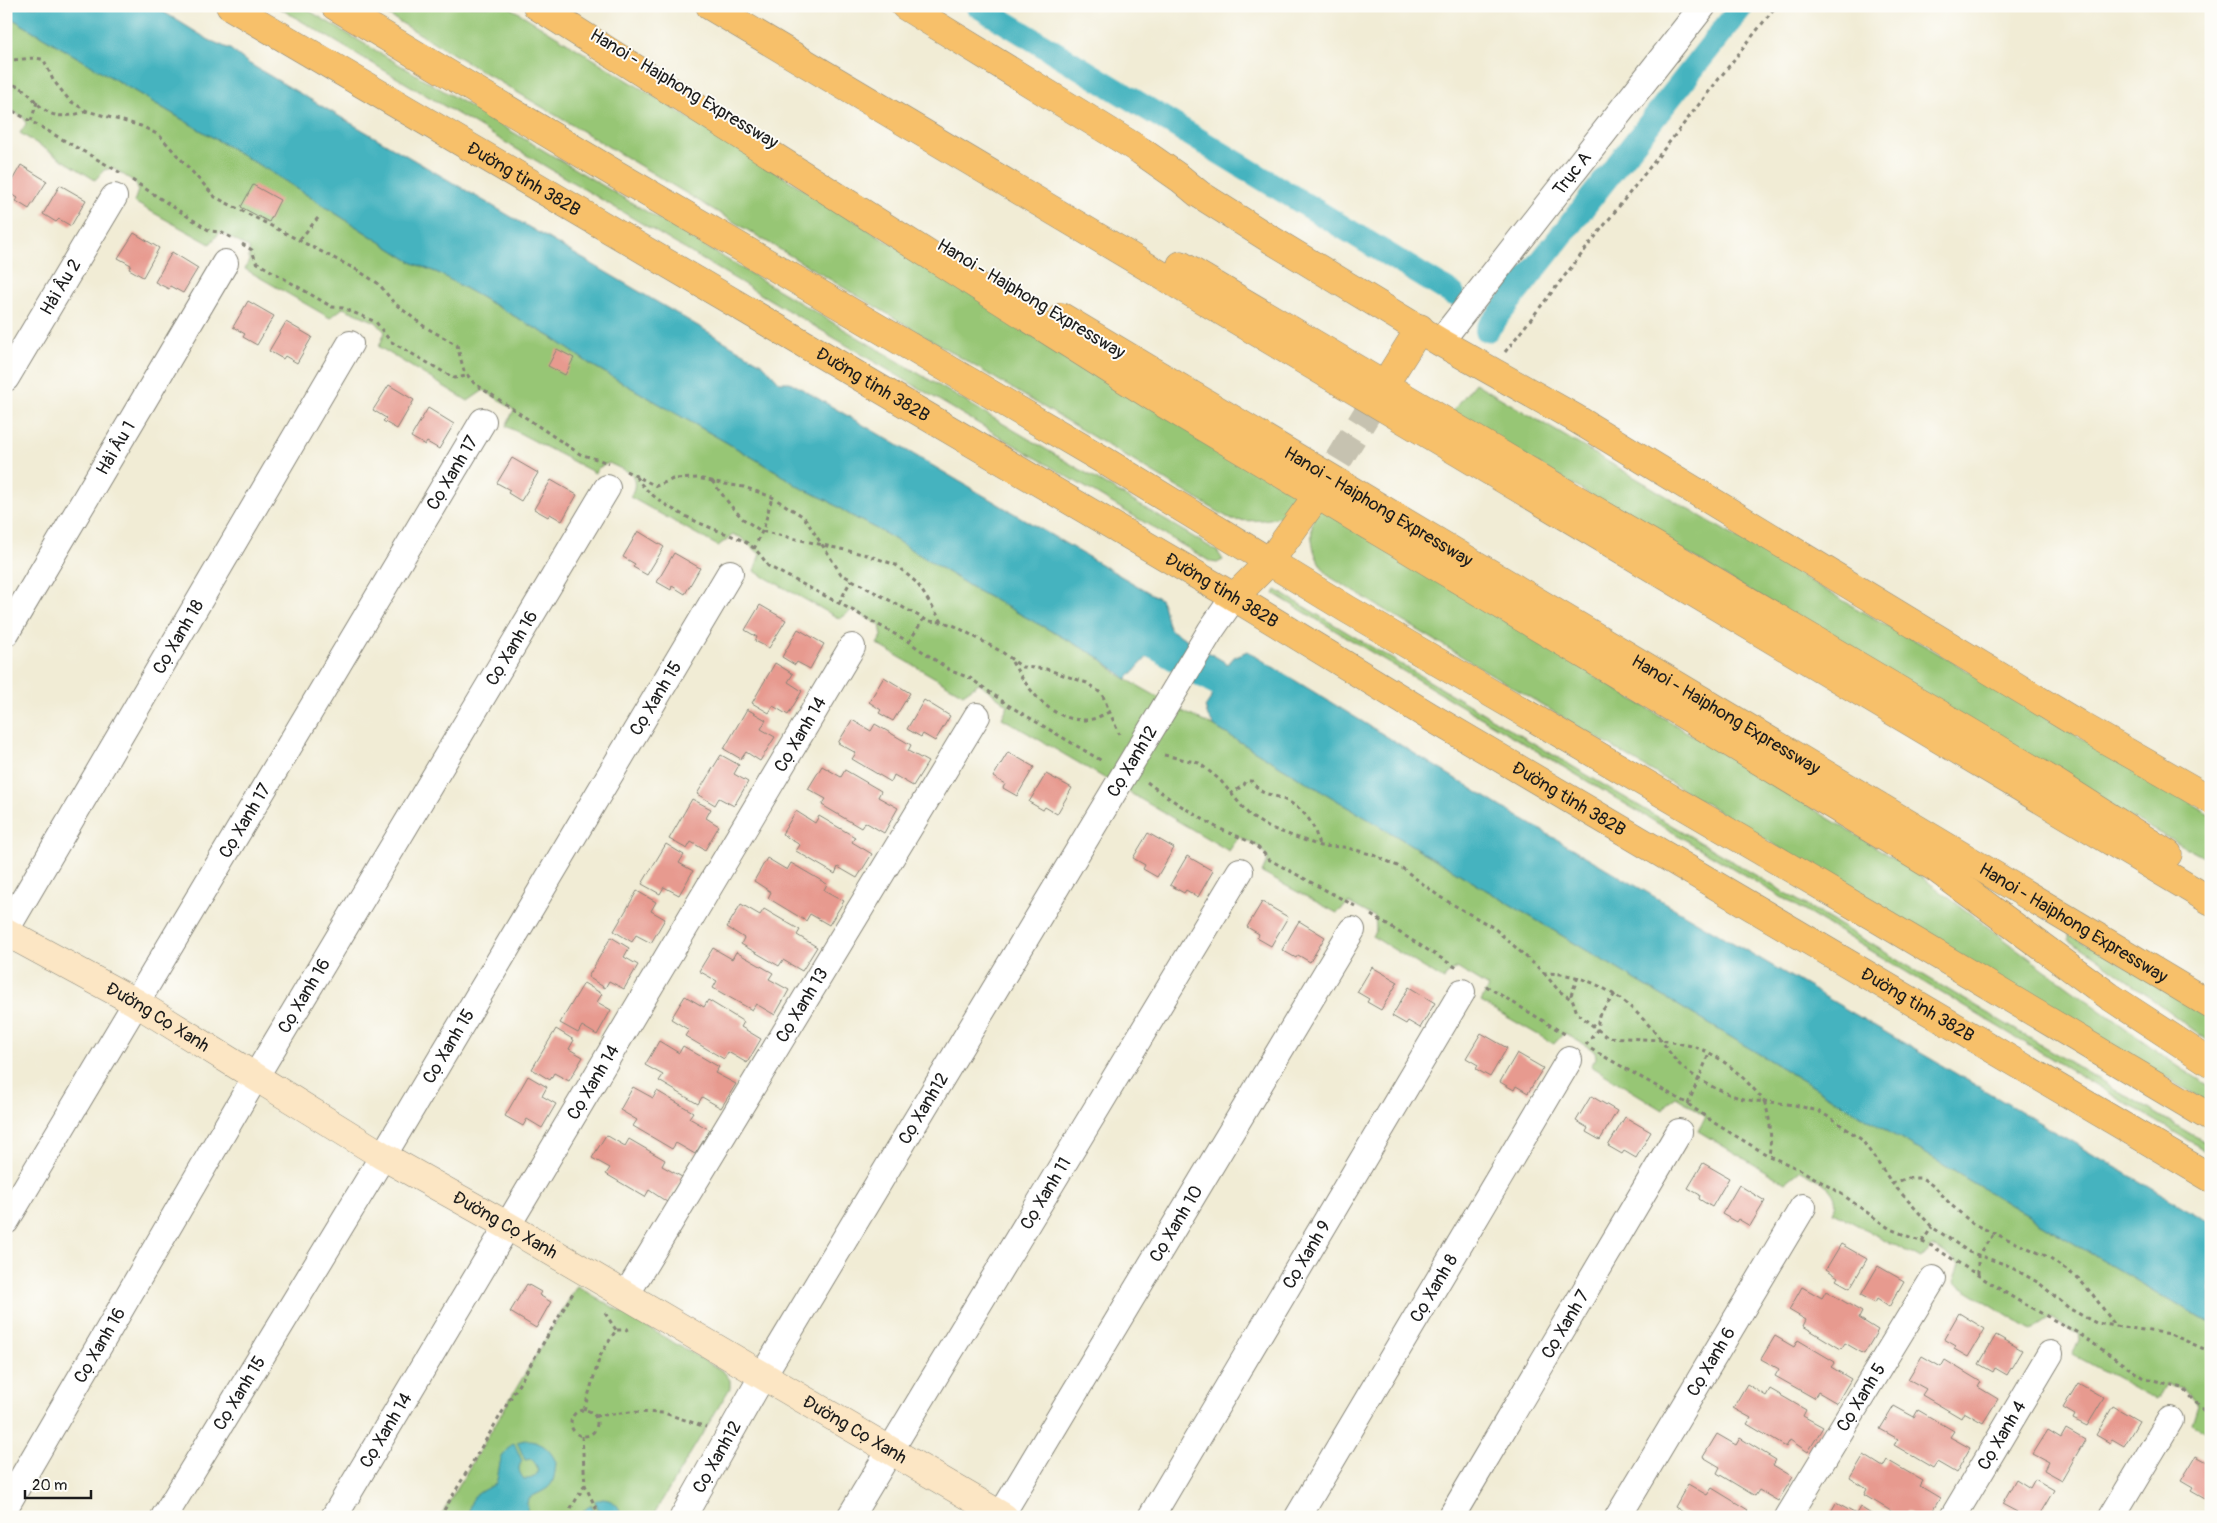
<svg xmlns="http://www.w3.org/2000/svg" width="2217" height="1523" viewBox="0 0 2217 1523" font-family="Pangolin,sans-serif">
  <rect width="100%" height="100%" fill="#fdfcf7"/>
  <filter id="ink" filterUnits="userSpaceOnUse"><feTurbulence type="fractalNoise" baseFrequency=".02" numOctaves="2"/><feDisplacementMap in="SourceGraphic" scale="10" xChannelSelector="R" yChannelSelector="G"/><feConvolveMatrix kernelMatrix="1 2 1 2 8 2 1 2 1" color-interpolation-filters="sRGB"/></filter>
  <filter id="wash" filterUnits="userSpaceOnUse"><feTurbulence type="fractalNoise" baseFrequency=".0096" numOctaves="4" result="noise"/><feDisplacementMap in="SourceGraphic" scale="20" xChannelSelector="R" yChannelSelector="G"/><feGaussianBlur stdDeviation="1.12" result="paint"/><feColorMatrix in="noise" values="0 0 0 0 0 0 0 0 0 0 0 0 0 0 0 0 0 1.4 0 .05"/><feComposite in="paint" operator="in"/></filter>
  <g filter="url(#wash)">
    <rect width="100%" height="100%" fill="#f1ecd5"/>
    <g fill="#97c675" stroke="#5a7148">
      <polygon points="276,6 301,6 1217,551 1223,560 1217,563 1211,562"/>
      <path d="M373 6H508L1305 500C1289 521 1256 522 1232 520Z"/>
      <path d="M6 15 271 172 413 263 438 273 551 337 590 364 776 471 799 487 827 500 850 515 886 534 976 590 1097 656 1119 675 1186 713 1215 727 2110 1265 2211 1324V1434L2192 1423 2198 1404 2183 1388 2166 1384 2157 1400 2072 1354 2079 1341 2078 1333 2050 1318 2032 1330 1954 1282 1960 1264 1933 1246 1921 1259 1833 1212C1844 1190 1817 1179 1801 1170L1785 1183 1698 1131 1706 1116 1676 1097 1669 1102 1663 1110 1591 1066 1596 1058 1595 1051 1564 1033 1554 1044 1481 1002 1488 987 1457 968 1446 975 1444 980 1372 936 1376 930 1375 917 1349 903 1337 913 1262 873 1268 859 1261 848 1239 837 1229 851 1002 718 1008 705 979 683 963 694 877 644 882 636 880 625 852 610 840 619 754 571 760 554 740 537 733 535 718 546 630 497C635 488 636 484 632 474L609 463 598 468 595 473 506 426 514 410 484 390 468 401 379 347 385 332 376 322 343 308 330 318 245 269 249 260V248L220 232 210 244 134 202 138 190 136 183 113 168 104 170 95 180 20 133 26 124 24 118 6 107Z"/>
      <polygon points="1475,383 1861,611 1931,649 2211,815 2211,861 2095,799 1452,412"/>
      <path d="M1316 506 1907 866 2033 961 2179 1067 2211 1087V1104L1982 970 1330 577C1310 556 1308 533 1316 506Z"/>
      <polygon points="1276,590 2211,1146 2211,1154 1274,594"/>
      <polygon points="2069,934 2211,1014 2211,1043 2097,958 2069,940"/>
      <polygon points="577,1286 724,1372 730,1380 730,1388 652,1517 440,1517"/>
    </g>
    <g fill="#45b3bf" stroke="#30686e">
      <path d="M6 6H154L209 40 230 49 248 63 763 364 779 382H790L1160 599C1167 610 1164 620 1171 630L1228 664 1234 657 1247 651 1505 809 2185 1208 2211 1223V1324L2110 1265 1215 727 1208 717 1205 707 1213 695 1219 680 1158 643 1150 654 1127 679 1097 656 976 590 886 534 850 515 827 500 799 487 776 471 590 364 551 337 438 273 413 263 271 172 6 15Z"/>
      <path d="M525 1440C541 1442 549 1447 556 1462 554 1489 550 1487 529 1498L527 1503 528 1517H469C468 1496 479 1492 496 1484 501 1464 497 1457 514 1443L522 1461C517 1468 519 1473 524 1479 539 1480 542 1468 531 1459L525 1460 517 1442Z"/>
      <path d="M603 1499C614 1500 620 1506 622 1517H610L604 1511H599L595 1501Z"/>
      <polygon points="591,1505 596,1513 593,1517 582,1517 584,1510"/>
    </g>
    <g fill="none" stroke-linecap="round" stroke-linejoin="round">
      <g stroke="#45b3bf" stroke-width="24">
        <polyline points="978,6 1453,294"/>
        <polyline points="1487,330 1742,6"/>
        <polyline points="1127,631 1244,700"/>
      </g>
    </g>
    <g id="blocks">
      <g fill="#e79a8f">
        <polygon points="21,165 47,181 29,209 16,201 18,198 6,191"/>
        <polygon points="60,185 86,200 71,226 59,219 56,222 43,214"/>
        <polygon points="253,185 280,200 269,222 241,207"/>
        <polygon points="134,233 159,248 143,277 129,269 131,265 118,258"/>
        <polygon points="172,252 198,268 183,293 170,286 169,289 155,282"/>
        <polygon points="248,301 274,316 257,345 243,337 245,334 233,327"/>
        <polygon points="286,322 312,337 297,363 285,356 283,359 269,351"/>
        <polygon points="557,349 574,358 565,375 548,366"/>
        <polygon points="389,385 414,400 397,429 383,421 386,418 373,410"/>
        <polygon points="428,408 454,424 439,449 427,442 425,445 411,437"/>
        <polygon points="512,458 538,473 521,501 508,493 510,490 497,483"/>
        <polygon points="551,480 577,495 562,521 550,514 548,517 534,509"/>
        <polygon points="638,531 664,547 647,575 633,567 635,564 623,557"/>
        <polygon points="674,553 700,568 685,594 672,586 671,590 657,582"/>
        <polygon points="760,605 786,620 769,648 755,641 757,637 745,630"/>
        <polygon points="798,629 824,644 810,669 797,662 795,665 782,657"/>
        <polygon points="775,663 793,674 788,682 802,691 788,715 773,706 769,713 752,703"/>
        <polygon points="884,677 910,693 893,721 879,713 881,710 869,702"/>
        <polygon points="924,700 950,716 935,741 923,734 921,737 907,729"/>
        <polygon points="747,709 766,720 761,729 775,737 760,761 746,752 741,759 724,749"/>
        <polygon points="852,720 871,731 875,724 911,745 908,751 928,762 913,786 894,775 891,782 852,759 856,753 838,743"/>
        <polygon points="1008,752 1034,767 1017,796 1003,788 1005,784 993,777"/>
        <polygon points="721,755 739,765 734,774 748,782 734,806 719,798 715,805 697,794"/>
        <polygon points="822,766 841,777 845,770 881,791 878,797 898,808 884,833 865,822 861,828 822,805 826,799 808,789"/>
        <polygon points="1046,774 1072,788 1057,814 1045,807 1043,810 1029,802"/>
        <polygon points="692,799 711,809 706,818 719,826 705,850 691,842 687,849 669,839"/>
        <polygon points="796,811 815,823 819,816 855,837 852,842 872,854 857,878 838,867 835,874 796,851 800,845 782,834"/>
        <polygon points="1148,833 1174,848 1157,877 1143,869 1145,865 1133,858"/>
        <polygon points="666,844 684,855 679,863 693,871 679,895 664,887 660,894 642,884"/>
        <polygon points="1187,856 1213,871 1198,897 1186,890 1184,893 1170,885"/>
        <polygon points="767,858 787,870 791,863 827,884 824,890 844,901 829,925 810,914 806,921 768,898 771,892 754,881"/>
        <polygon points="637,891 656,902 651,911 665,919 651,943 636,935 632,942 614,931"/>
        <polygon points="1262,902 1288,917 1271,946 1257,938 1259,934 1247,927"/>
        <polygon points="741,904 760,915 764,909 800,930 797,935 817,947 802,971 783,960 779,966 741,944 744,938 727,927"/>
        <polygon points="1299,921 1325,937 1310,962 1298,955 1296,958 1282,950"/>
        <polygon points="611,937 629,948 624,957 638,965 624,989 609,981 605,988 588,977"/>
        <polygon points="713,948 732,959 736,952 773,973 769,979 789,990 775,1015 756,1004 752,1010 713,988 717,981 699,971"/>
        <polygon points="1372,967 1398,982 1381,1010 1367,1002 1369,999 1357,992"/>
        <polygon points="584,983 602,994 597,1002 611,1010 597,1035 582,1026 578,1033 560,1023"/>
        <polygon points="1409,987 1435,1003 1420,1028 1408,1021 1406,1024 1392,1016"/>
        <polygon points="685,996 704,1007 708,1000 744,1022 741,1027 761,1039 747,1063 728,1052 724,1059 685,1036 689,1030 671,1019"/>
        <polygon points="556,1029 574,1040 569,1049 583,1057 569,1081 554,1073 550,1080 532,1069"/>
        <polygon points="1481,1033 1507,1048 1490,1077 1476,1069 1478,1065 1466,1058"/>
        <polygon points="659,1041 679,1053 683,1046 719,1067 715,1073 736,1084 721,1108 702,1097 698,1104 659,1081 663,1075 645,1065"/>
        <polygon points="1517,1053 1543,1068 1528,1093 1516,1086 1514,1090 1500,1082"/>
        <polygon points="528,1076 547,1087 542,1096 556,1104 542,1128 527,1119 523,1126 505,1116"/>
        <polygon points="633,1087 653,1098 657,1091 693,1112 689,1118 710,1130 695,1154 676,1143 672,1149 633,1126 637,1120 620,1110"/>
        <polygon points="1591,1096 1617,1111 1600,1140 1586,1132 1588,1128 1576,1121"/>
        <polygon points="1625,1117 1651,1132 1636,1158 1624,1151 1622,1154 1608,1146"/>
        <polygon points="606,1135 625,1146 629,1139 665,1160 662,1166 682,1177 667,1202 649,1190 645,1197 606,1174 610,1168 592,1158"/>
        <polygon points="1703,1163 1729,1178 1712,1207 1699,1199 1700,1195 1688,1188"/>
        <polygon points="1739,1185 1765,1201 1750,1226 1738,1219 1736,1222 1722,1214"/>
        <polygon points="1841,1244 1867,1259 1850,1288 1836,1280 1838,1277 1826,1269"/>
        <polygon points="1878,1266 1904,1281 1889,1307 1877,1299 1875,1303 1861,1295"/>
        <polygon points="527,1284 541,1292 539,1295 551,1302 536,1328 510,1312"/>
        <polygon points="1802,1287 1822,1298 1826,1291 1862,1312 1859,1318 1878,1330 1864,1354 1845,1343 1841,1349 1803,1326 1806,1320 1789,1310"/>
        <polygon points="1959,1313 1985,1329 1968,1357 1954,1349 1956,1346 1944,1339"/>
        <polygon points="1996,1335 2022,1350 2007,1375 1995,1368 1993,1372 1979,1364"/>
        <polygon points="1775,1336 1794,1347 1798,1340 1835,1362 1831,1367 1851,1379 1837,1403 1818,1392 1814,1398 1775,1376 1779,1369 1761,1359"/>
        <polygon points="1922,1356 1941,1367 1945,1360 1981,1382 1978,1387 1998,1399 1983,1423 1964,1412 1961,1418 1922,1395 1926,1389 1908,1379"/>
        <polygon points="2078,1383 2104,1398 2087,1426 2073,1419 2075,1415 2063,1408"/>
        <polygon points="1747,1384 1766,1396 1770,1389 1806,1410 1803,1416 1823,1427 1808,1452 1790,1440 1786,1447 1747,1424 1751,1418 1733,1408"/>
        <polygon points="1894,1406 1914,1417 1918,1410 1954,1431 1950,1437 1970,1448 1956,1473 1937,1462 1933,1468 1894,1445 1898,1439 1880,1429"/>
        <polygon points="2113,1406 2139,1421 2124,1446 2112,1439 2110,1443 2096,1435"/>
        <polygon points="2066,1429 2085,1440 2062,1480 2044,1470 2048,1462 2033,1454 2048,1430 2061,1438"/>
        <polygon points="1717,1434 1736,1445 1740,1438 1776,1460 1773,1465 1793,1477 1778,1501 1759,1490 1755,1496 1717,1473 1720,1467 1703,1457"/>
        <polygon points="1864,1455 1883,1467 1887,1460 1923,1481 1920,1486 1940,1498 1929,1517 1916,1517 1906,1511 1901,1517 1864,1495 1867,1489 1850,1478"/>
        <polygon points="2196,1456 2211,1464 2211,1490 2205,1499 2191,1491 2193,1488 2181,1481"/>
        <polygon points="2016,1479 2030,1488 2035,1479 2054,1490 2038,1517 2014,1517 2017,1512 2002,1504"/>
        <polygon points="1688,1484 1707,1495 1712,1488 1748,1510 1744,1515 1747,1517 1691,1517 1675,1507"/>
        <polygon points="1836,1503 1856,1514 1860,1507 1876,1517 1828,1517"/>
      </g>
    </g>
  </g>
  <g filter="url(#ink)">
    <use href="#blocks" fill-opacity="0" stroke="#868478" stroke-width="1"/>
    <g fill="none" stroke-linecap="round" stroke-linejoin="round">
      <polyline stroke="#c6c2b0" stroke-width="28" stroke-dasharray="28 14" stroke-linecap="butt" points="1316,496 1387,381"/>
      <g stroke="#868478" stroke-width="28">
        <g id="street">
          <path id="s1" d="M1440 342 1703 6"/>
          <path id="s2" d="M6 378 114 197"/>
          <path id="s3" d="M6 633 225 263"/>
          <path id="s4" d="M6 930 350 344"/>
          <path id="s5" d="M6 1221 483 421"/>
          <path id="s6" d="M626 1295 977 716"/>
          <path id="s7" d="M6 1506 256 1076 607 488"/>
          <path id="s8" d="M164 1517 383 1156 730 573"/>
          <path id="s9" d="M334 1517 852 647"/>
          <path id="s10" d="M683 1517 763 1375 1211 630 1234 597"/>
          <path id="s11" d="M850 1517 1240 871"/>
          <path id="s12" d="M1000 1517 1352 930"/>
          <path id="s13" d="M1151 1517 1462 992"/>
          <path id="s14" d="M1298 1517 1569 1060"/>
          <path id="s15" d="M1451 1517 1679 1132"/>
          <path id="s16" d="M1618 1517 1803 1207"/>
          <path id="s17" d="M1788 1517 1933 1279"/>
          <path id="s18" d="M1953 1517 2050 1354"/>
          <polyline points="2112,1517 2170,1420"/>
        </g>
      </g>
      <g stroke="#868478" stroke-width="29">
        <g id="secondary">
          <path id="s19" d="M6 932 135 1002 383 1156 508 1226 1004 1517"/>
        </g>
      </g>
      <g stroke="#868478" stroke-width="29">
        <g id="primary">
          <path id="s20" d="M230 6 1234 597 1429 716 2211 1178"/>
          <polyline points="335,6 614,173 1105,461 1347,609 1876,918 2211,1118"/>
          <polyline points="905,6 1141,151 1181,179 1199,194 1270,239 1440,342 1575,418 2078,724 2211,800"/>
          <polyline points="1393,371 1420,328"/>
          <polyline points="1234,597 1270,561 1311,504"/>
        </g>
      </g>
      <g stroke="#868478" stroke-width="29">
        <g id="highway">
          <polyline points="537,6 1153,397 1630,682 1934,867 2109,996 2211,1063"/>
          <polyline points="710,6 2211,901"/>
          <polyline points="1181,265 2056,783 2168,854"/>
          <path id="s21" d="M1062 317 2211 1005"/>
        </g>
      </g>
      <g stroke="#868478" stroke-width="3" stroke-dasharray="4 4" stroke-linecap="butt">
        <path d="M6 59C19 62 31 55 44 60L53 80 70 101 87 111 141 126 159 135 215 197 357 270 379 284 394 303 425 327 457 345 464 371 474 383 580 454 609 463"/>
        <path d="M6 83C31 87 31 102 48 112 59 119 75 115 87 111"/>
        <polyline points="6,107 121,173"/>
        <polyline points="31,121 37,102"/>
        <polyline points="132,180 210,231 220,232 232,238"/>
        <polyline points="300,239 318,218"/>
        <polyline points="242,244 252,250 256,262 332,307 343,308 376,322 390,341 454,378 467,376"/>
        <polyline points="1505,352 1776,6"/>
        <polyline points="626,471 656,486 673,479 698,478 725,484 744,487 772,497 804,517 841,574 928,621 943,622 955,626 1002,652 1022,667 1046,669 1087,683 1102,694 1119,734"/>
        <path d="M636 477C651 501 692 521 719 531 743 540 754 543 768 566L852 610 909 642 951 671 970 678 1008 705 1102 761"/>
        <polyline points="712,481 731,506 743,519 761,531 867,555 896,565 917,583 942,622"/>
        <polyline points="754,549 764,527 772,497"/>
        <polyline points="839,603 851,580"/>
        <polyline points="909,642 924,618"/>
        <path d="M1012 662C1029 690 1050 722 1088 720 1095 719 1103 715 1109 712"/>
        <path d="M1164 755 1199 763 1220 780 1250 816 1268 827 1320 846 1344 847 1374 855 1402 868 1440 897 1494 928 1544 973C1594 973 1632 1002 1661 1040 1672 1042 1684 1044 1695 1047 1723 1056 1746 1079 1764 1101L1795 1105 1818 1111 1834 1120 1862 1140 1892 1183 1932 1227 1969 1252 2007 1265 2039 1283 2070 1309 2096 1323 2170 1334 2211 1352"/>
        <path d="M1147 782C1169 799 1192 813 1216 827 1236 837 1256 840 1268 859L1355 906"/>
        <path d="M1230 794 1244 785 1246 781H1252C1262 795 1263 792 1278 797 1303 807 1314 820 1319 846"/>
        <polyline points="1371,915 1457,968"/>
        <polyline points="1544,973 1559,991 1571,999"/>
        <path d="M1578 977 1571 995 1577 1013 1607 1037 1661 1040C1666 1047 1671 1055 1677 1062 1694 1080 1740 1104 1764 1101 1771 1120 1772 1136 1769 1156"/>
        <polyline points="1486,986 1568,1036"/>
        <polyline points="1586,1045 1597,1030 1599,1015 1615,994"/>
        <polyline points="1591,1049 1688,1104 1716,1124 1769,1156 1801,1170 1843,1195 1890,1229 1932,1246 2017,1300 2078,1333 2142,1377 2183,1388 2203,1410 2211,1415"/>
        <polyline points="1688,1104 1709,1054"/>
        <polyline points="1892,1183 1909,1178 1922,1178 1936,1188 1950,1204 1973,1224 2046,1256 2078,1278 2093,1295 2115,1325"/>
        <polyline points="1922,1242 1932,1227"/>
        <polyline points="1978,1274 1978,1255 1995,1232"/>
        <polyline points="605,1313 616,1330"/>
        <polyline points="584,1410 600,1356 616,1330 626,1330 632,1326"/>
        <circle cx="584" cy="1423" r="13"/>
        <polyline points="595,1416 630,1412 664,1413 706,1427"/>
        <polyline points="582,1436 585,1485 600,1517"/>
        <polyline points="440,1517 573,1293"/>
        <polyline points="569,1517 571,1508 585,1485"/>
      </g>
      <use href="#street" stroke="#fff" stroke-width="26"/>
      <use href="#secondary" stroke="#fce6c4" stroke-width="28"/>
      <use href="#primary" stroke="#f7c06b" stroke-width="28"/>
      <use href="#highway" stroke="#f7c06b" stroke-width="28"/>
    </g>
  </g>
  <g text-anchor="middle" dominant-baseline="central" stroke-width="4" stroke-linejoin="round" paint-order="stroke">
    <g font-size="18" fill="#1c1c1c" stroke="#fdfcf7">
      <text transform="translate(684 89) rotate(31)">Hanoi - Haiphong Expressway</text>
      <text stroke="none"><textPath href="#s1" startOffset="214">Trục A</textPath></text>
      <text stroke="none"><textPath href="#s20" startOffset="341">Đường tỉnh 382B</textPath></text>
      <text stroke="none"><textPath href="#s2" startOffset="106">Hải Âu 2</textPath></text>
      <text transform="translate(1031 299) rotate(31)">Hanoi - Haiphong Expressway</text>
      <text stroke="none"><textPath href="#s20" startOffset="746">Đường tỉnh 382B</textPath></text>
      <text stroke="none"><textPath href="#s3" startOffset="215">Hải Âu 1</textPath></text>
      <text stroke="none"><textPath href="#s5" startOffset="871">Cọ Xanh 17</textPath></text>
      <text stroke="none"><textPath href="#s21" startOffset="369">Hanoi - Haiphong Expressway</textPath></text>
      <text stroke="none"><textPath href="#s20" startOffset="1151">Đường tỉnh 382B</textPath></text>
      <text stroke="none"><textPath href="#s4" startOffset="340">Cọ Xanh 18</textPath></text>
      <text stroke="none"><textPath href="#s7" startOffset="996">Cọ Xanh 16</textPath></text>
      <text stroke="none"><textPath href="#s8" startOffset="955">Cọ Xanh 15</textPath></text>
      <text stroke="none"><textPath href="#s21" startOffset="774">Hanoi - Haiphong Expressway</textPath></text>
      <text stroke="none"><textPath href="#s9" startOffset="911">Cọ Xanh 14</textPath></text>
      <text stroke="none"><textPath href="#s10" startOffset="879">Cọ Xanh12</textPath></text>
      <text stroke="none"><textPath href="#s20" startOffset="1556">Đường tỉnh 382B</textPath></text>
      <text stroke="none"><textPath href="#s5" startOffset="466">Cọ Xanh 17</textPath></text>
      <text stroke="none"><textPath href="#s21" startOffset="1179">Hanoi - Haiphong Expressway</textPath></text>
      <text stroke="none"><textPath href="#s7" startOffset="591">Cọ Xanh 16</textPath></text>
      <text stroke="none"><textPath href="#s20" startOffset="1961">Đường tỉnh 382B</textPath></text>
      <text stroke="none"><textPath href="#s6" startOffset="339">Cọ Xanh 13</textPath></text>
      <text stroke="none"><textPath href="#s19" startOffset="174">Đường Cọ Xanh</textPath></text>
      <text stroke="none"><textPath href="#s8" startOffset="550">Cọ Xanh 15</textPath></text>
      <text stroke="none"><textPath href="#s9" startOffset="506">Cọ Xanh 14</textPath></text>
      <text stroke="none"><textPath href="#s10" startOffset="474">Cọ Xanh12</textPath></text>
      <text stroke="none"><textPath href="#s11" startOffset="378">Cọ Xanh 11</textPath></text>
      <text stroke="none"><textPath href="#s12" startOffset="342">Cọ Xanh 10</textPath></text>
      <text stroke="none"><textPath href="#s19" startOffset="579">Đường Cọ Xanh</textPath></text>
      <text stroke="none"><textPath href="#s13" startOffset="305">Cọ Xanh 9</textPath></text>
      <text stroke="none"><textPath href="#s14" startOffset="266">Cọ Xanh 8</textPath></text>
      <text stroke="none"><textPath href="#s15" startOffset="224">Cọ Xanh 7</textPath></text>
      <text stroke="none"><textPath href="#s7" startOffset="186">Cọ Xanh 16</textPath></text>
      <text stroke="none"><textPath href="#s16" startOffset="181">Cọ Xanh 6</textPath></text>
      <text stroke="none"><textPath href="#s8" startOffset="145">Cọ Xanh 15</textPath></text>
      <text stroke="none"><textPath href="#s17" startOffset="140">Cọ Xanh 5</textPath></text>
      <text stroke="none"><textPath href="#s19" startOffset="984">Đường Cọ Xanh</textPath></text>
      <text stroke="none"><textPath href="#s9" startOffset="101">Cọ Xanh 14</textPath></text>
      <text stroke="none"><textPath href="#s18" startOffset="95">Cọ Xanh 4</textPath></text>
      <text stroke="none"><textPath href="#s10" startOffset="69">Cọ Xanh12</textPath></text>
    </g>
  </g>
  <rect width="2217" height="1523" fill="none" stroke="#fdfcf7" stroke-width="25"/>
  <path d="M25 1490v8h66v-8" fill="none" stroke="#1c1c1c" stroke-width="2.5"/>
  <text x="32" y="1490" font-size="15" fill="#1c1c1c" stroke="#fdfcf7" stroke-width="4" paint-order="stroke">20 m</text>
</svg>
